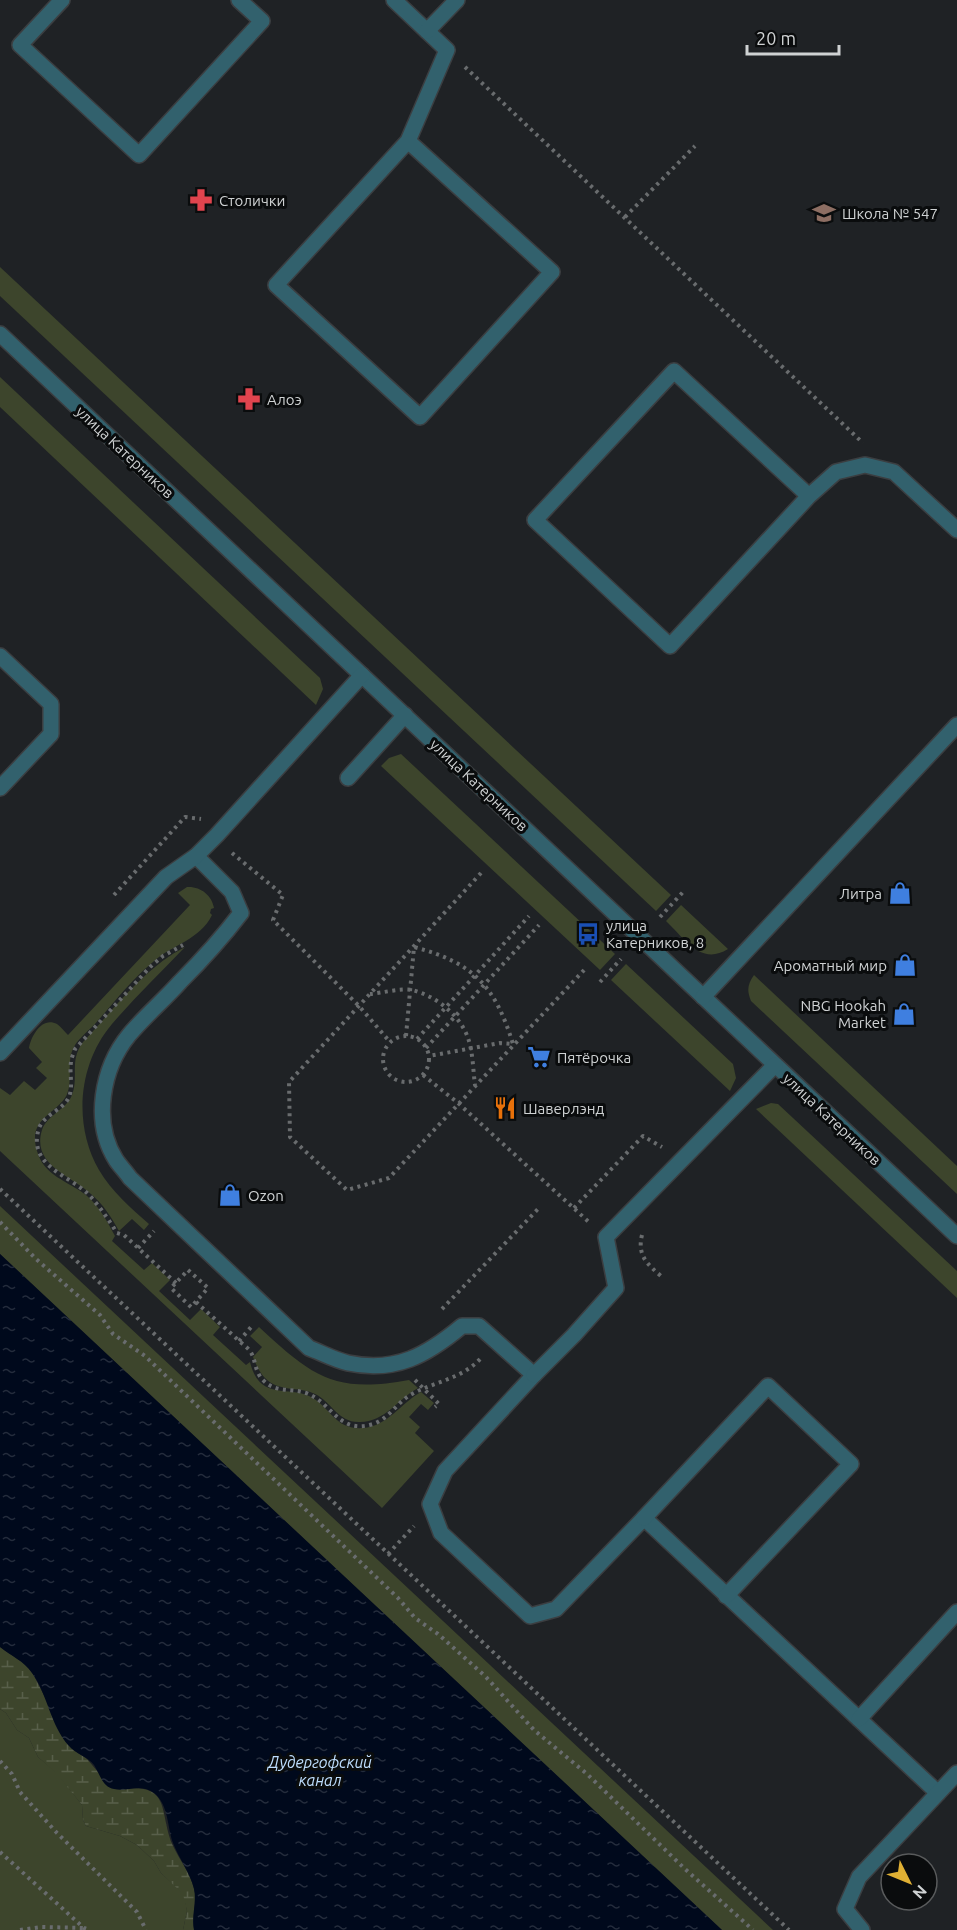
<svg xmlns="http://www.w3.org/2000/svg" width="957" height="1930" viewBox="0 0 957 1930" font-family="Ubuntu,sans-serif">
  <defs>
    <pattern id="wetland-marsh" width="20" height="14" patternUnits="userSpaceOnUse" patternTransform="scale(1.5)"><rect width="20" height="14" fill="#3d452c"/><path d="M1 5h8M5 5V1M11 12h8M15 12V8" fill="none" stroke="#585f4a"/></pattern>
    <pattern id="water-ripples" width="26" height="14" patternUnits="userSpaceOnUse" patternTransform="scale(1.5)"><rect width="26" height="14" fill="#00091c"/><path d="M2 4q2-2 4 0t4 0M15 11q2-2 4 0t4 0" fill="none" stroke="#242c3c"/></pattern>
  </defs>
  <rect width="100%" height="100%" fill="#1f2225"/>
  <g fill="#3d452c">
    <polygon points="0,267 671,895 656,911 0,296"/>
    <polygon points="0,377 320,678 323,689 316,705 0,407"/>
    <polygon points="401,754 615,954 600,970 381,766 389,758"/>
    <path d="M187 887C200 886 212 895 214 908L211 909 210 913 212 915C200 940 173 944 153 962 131 980 113 1004 94 1025 87 1032 76 1041 73 1049 66 1064 74 1084 65 1098 51 1117 28 1120 37 1151 44 1176 68 1181 86 1195 99 1206 107 1221 115 1236L112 1241 144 1270 152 1263 170 1280 159 1291 190 1320 201 1309 220 1327 213 1335 246 1365 250 1362C260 1403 290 1384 313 1398 332 1410 336 1430 363 1428 388 1426 401 1403 421 1392L434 1403 428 1410 421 1404 409 1417 420 1427 415 1433 434 1451 382 1508 0 1151V1088L10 1095 24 1081 35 1090 47 1078 36 1068 42 1062 29 1048C31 1036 42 1016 57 1024 61 1027 65 1032 68 1035L190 905 178 893Z"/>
    <path d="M681 905 728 949C701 966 685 939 666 921Z"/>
    <path d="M185 947C161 972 135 997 112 1024 78 1064 73 1125 99 1170 112 1192 131 1208 149 1224L144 1230 132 1219 119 1231C111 1217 104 1205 91 1194 72 1176 31 1165 42 1130 47 1115 66 1110 72 1095 79 1076 69 1061 83 1042 114 1009 144 968 185 947Z"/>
    <polygon points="626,964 733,1064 736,1078 730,1091 611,980"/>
    <path d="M754 975 957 1166V1194L751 1001C747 991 747 985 754 975Z"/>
    <polygon points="771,1103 778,1104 957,1271 957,1298 756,1109"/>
    <polygon points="0,1206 773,1930 722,1930 0,1254"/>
    <path d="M259 1327C312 1376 334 1394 409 1380L418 1388C398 1399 385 1422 360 1422 338 1423 332 1402 315 1394 301 1387 284 1391 271 1383 261 1376 257 1367 253 1357L262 1347 250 1336Z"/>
    <polygon points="0,1709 6,1713 17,1730 29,1738 38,1757 57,1773 82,1805 83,1820 86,1826 120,1836 137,1845 154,1861 161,1873 184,1894 187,1911 183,1930 0,1930"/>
  </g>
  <path fill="url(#wetland-marsh)" d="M0 1647 25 1664 33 1674 71 1748 87 1759 98 1772 118 1789C173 1782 158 1811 173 1846 180 1861 192 1875 195 1893 196 1905 192 1918 194 1930H183L187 1911 183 1894 161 1873 154 1861 137 1845 120 1836 86 1826 83 1820 82 1805 56 1773 38 1757 29 1738 17 1730 6 1713 0 1709Z"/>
  <path fill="url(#water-ripples)" d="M0 1254 722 1930H194C191 1916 197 1903 194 1889 190 1872 179 1859 173 1843 167 1827 169 1805 154 1793 141 1783 127 1792 114 1789 102 1787 100 1774 94 1765 88 1757 76 1754 69 1746 50 1725 48 1695 32 1673 24 1661 11 1656 0 1647Z"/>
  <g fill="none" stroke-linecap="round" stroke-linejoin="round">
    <g stroke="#3b3e41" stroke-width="18">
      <g id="minor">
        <polyline points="62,0 20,45 139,155 262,21 239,0"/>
        <polyline points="394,0 447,50 408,141 276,285 420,417 552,272 408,141"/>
        <polyline points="427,31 457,0"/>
        <polyline points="0,334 957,1236"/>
        <polyline points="809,496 674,371 535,520 670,646 809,496 836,472 865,465 894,472 957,530"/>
        <polyline points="0,656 51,704 51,734 0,788"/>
        <polyline points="348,778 405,715"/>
        <path d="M196 856 232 892 241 913C222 938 202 960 180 982 164 1000 145 1016 129 1035 102 1068 92 1122 116 1160 120 1166 126 1172 130 1178L309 1348C322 1353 335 1360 348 1363 396 1373 427 1355 462 1326H479L534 1375 445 1471 430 1504 441 1533 530 1616 556 1609 644 1518 938 1793"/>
        <polyline points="703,997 957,725"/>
        <polyline points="0,1053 166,877 196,856 217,835 362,675"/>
        <polyline points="534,1375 574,1335 616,1288 606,1237 775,1065"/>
        <polyline points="644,1518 768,1386 851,1464 726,1596"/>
        <polyline points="859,1719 957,1612"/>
        <polyline points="862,1930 845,1909 859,1877 957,1773"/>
      </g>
    </g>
    <g stroke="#696c6e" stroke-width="4" stroke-dasharray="3 4.5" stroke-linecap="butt">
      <polyline points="465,67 863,443"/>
      <polyline points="625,217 695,146"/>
      <polyline points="232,853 283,895 273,920 359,1006 390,1042"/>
      <polyline points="481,873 289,1082 290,1137 347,1190 389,1178 586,968"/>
      <polyline points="114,895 185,817 201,819"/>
      <polyline points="660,917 684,891"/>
      <polyline points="600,982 621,959"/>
      <path d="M370 994C382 993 400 988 412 990 436 996 460 1015 468 1038 473 1052 473 1070 475 1085"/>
      <path d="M406 1036 414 947C474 963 495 986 513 1044L500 1043 429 1056"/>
      <circle cx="406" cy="1059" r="23"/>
      <polyline points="417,1039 529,916"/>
      <polyline points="426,1048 539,925"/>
      <polyline points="423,1075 458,1103 590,1223"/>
      <polyline points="0,1189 789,1930"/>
      <polyline points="574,1208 643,1136 662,1147"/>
      <polyline points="0,1222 36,1259 100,1315 113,1334 145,1356 398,1598 415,1618 438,1634 486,1677 534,1730 587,1774 685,1869 753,1930"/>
      <path d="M642 1235C637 1255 647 1264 661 1276"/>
      <polyline points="138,1248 154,1231"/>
      <polygon points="188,1270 208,1288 191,1307 171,1288"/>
      <path d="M176 1283 124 1235 117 1233C108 1219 99 1205 87 1193 68 1175 27 1165 39 1128 44 1115 62 1110 68 1099 74 1088 69 1074 71 1062 71 1058 74 1053 75 1049L150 967 163 956 183 945"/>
      <path d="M196 1302C209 1314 223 1326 237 1339 241 1343 247 1347 250 1351 256 1359 254 1371 263 1380 275 1393 291 1388 306 1393 332 1402 338 1435 373 1424 390 1418 397 1402 412 1394 436 1381 462 1379 481 1358"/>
      <polyline points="442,1309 538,1209"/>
      <polyline points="239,1341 252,1326"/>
      <polyline points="415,1380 439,1404 435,1407"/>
      <polyline points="388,1554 414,1526"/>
      <polyline points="0,1761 12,1774 20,1792 57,1833 137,1912 146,1930"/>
      <polyline points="0,1852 84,1928 90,1930"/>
      <polyline points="20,1930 42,1927 84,1928"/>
    </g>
    <use href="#minor" stroke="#32616d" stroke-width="15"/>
  </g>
  <defs>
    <g id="pharmacy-bare" transform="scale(1.8)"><path d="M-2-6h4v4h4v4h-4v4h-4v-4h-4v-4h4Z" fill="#e0444e" stroke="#0a0c0d" stroke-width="2.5" paint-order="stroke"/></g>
    <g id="school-bare" transform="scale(1.8)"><path d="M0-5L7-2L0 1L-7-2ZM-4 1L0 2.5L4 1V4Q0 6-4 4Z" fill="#8d6e63" stroke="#0a0c0d" stroke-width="2.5" paint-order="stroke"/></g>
    <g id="shop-bare" transform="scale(1.8)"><path d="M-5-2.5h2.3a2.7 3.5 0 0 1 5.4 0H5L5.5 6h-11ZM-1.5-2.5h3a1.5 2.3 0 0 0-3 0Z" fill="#3f7fe0" stroke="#0a0c0d" stroke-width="2.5" paint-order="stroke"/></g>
    <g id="bus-bare" transform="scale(1.8)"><path d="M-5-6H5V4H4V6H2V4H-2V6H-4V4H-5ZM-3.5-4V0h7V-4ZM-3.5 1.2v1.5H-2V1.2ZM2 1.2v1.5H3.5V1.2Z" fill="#1a4fb4" stroke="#0a0c0d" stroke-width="2.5" paint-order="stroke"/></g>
    <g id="supermarket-bare" transform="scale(1.8)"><path d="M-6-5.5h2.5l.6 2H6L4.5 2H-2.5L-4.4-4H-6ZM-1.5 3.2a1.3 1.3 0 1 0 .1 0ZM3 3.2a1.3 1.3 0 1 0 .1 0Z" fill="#3f7fe0" stroke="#0a0c0d" stroke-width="2.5" paint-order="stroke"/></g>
    <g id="restaurant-bare" transform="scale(1.8)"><path d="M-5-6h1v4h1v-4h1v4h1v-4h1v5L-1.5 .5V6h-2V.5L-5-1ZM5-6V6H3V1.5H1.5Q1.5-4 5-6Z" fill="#e8710a" stroke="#0a0c0d" stroke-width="2.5" paint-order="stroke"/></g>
  </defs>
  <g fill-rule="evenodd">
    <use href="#pharmacy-bare" x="201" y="200"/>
    <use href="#school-bare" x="824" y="213"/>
    <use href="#pharmacy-bare" x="249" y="399"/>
    <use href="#shop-bare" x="900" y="893"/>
    <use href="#bus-bare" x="588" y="934"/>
    <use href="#shop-bare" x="905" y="965"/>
    <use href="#shop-bare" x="904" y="1014"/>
    <use href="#supermarket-bare" x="539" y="1057"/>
    <use href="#restaurant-bare" x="505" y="1108"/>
    <use href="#shop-bare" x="230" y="1195"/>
  </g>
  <g text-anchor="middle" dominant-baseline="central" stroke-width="6" stroke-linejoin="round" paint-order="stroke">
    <g font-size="15" fill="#cfd2d3" stroke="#0a0c0d" text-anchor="start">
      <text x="219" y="200">Столички</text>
      <text x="842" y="213">Школа № 547</text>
      <text x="267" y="399">Алоэ</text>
      <text x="882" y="893" text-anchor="end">Литра</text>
      <text x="606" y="925">улица<tspan x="606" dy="17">Катерников, 8</tspan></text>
      <text x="887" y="965" text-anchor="end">Ароматный мир</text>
      <text x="886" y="1005" text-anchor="end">NBG Hookah<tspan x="886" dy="17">Market</tspan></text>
      <text x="557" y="1057">Пятёрочка</text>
      <text x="523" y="1108">Шаверлэнд</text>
      <text x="248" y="1195">Ozon</text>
    </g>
    <g font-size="15" fill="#cfd2d3" stroke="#0a0c0d">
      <text transform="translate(125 452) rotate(43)">улица Катерников</text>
      <text transform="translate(479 785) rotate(43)">улица Катерников</text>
      <text transform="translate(832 1119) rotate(43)">улица Катерников</text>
    </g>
    <g font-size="16" font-style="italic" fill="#beddfd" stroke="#0a0c0d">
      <text x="320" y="1762">Дудергофский<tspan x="320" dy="18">канал</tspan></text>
    </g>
  </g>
  <g transform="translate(909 1882) rotate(133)"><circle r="28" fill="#0a0c0d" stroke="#595b5c" stroke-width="1.5"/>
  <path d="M0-4.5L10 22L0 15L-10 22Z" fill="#e0b034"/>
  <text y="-9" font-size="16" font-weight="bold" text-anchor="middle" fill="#cfd2d3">N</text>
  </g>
  <path d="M747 45v9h92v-9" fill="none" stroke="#cfd2d3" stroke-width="3"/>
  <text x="756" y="45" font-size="18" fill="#cfd2d3" stroke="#0a0c0d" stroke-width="4.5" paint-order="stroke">20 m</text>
</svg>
